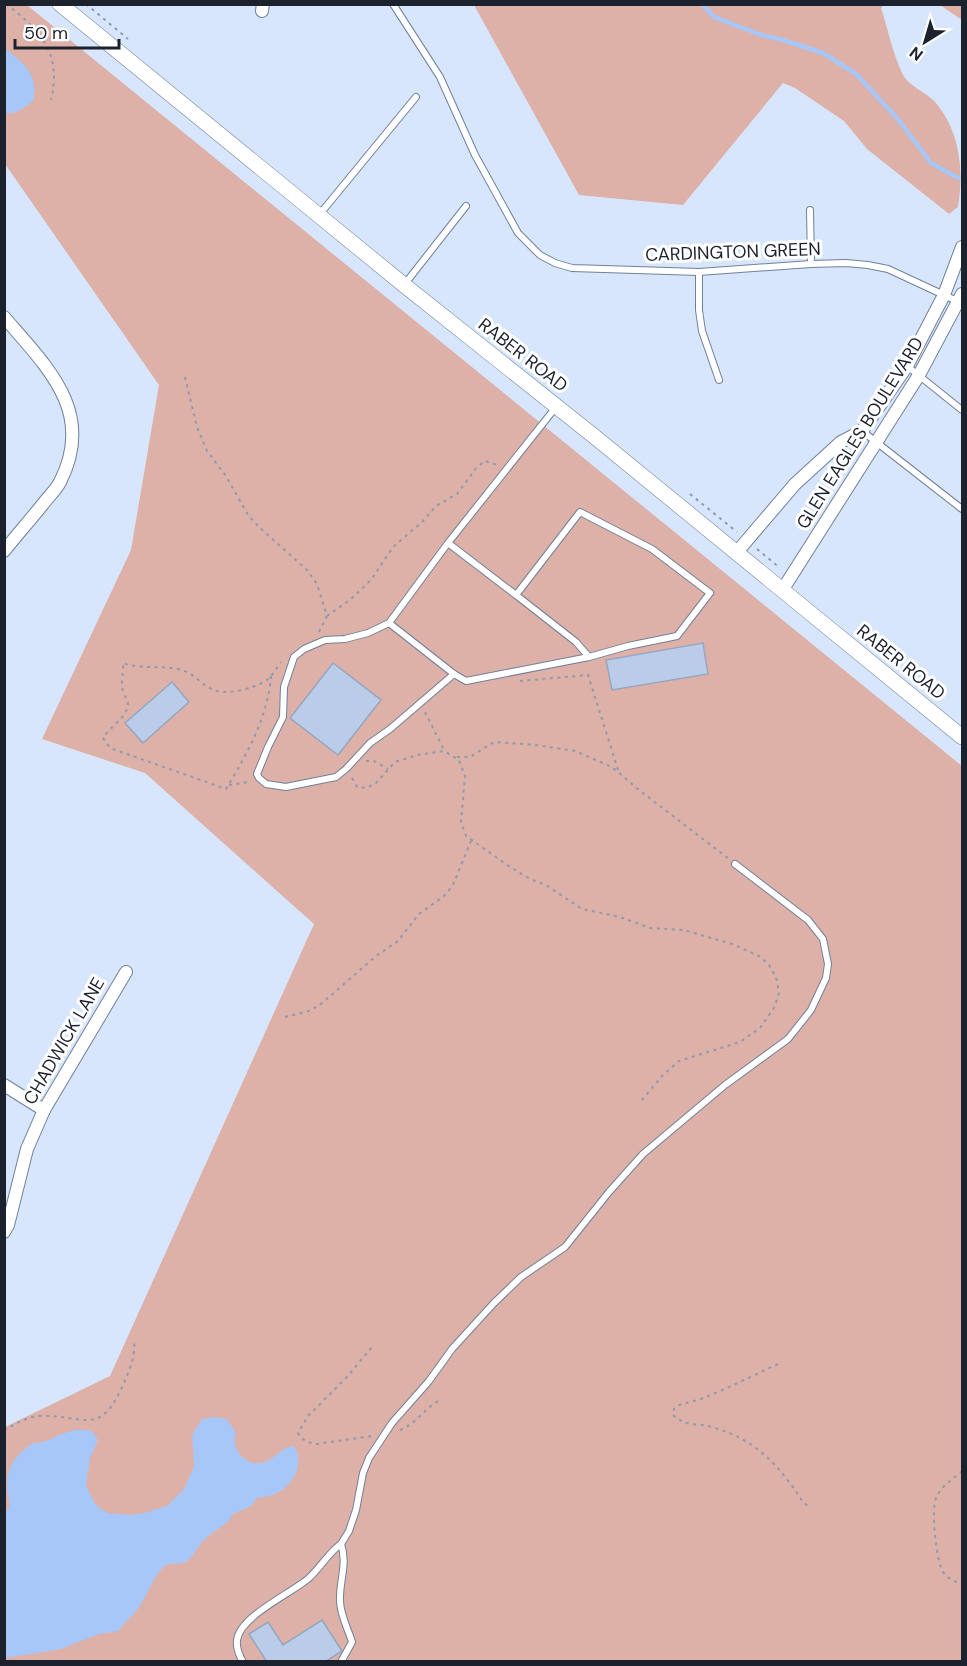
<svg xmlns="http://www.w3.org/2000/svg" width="967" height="1666" viewBox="0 0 967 1666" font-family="'DM Sans',sans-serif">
  <rect width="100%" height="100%" fill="#d7e6fc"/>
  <g fill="#ddb0a8">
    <polygon points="5,5 27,5 962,766 962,1661 5,1661 5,1427 110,1376 314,924 145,773 42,739 131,550 159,385 5,164"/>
    <path d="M474 5H883L881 8C888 29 893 55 903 75 909 86 926 92 935 102 960 131 964 170 958 207L949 214 867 149 844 121 795 88 783 83 683 205 579 195Z"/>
    <polygon points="940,5 962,5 962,20"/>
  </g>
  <g fill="#a7c7f8">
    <path d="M4 48C23 62 40 75 33 101 24 108 16 115 4 113Z"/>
    <path d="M214 1417 227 1419 236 1433C230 1447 245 1466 261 1463 274 1461 280 1447 294 1446 305 1464 294 1485 275 1494 270 1496 263 1497 257 1498L251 1506 233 1514C226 1527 215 1529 205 1539 198 1545 195 1555 187 1561 180 1566 172 1561 165 1566 151 1578 148 1596 137 1610 131 1618 124 1622 119 1631L99 1634 61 1649 5 1658 4 1514C14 1505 7 1497 7 1487 6 1467 17 1453 33 1443 52 1444 71 1422 93 1432L98 1440 90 1458 86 1485 95 1504 107 1513 131 1515 144 1513 167 1506 184 1489 194 1466 192 1435 202 1419Z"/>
  </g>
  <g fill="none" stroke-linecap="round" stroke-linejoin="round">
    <polyline stroke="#a7c7f8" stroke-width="4.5" points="702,4 714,17 761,35 783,40 823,53 856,74 897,118 931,163 958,178"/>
  </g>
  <g fill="#bacce8" stroke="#95a6c1" stroke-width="1.5">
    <polygon points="703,643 708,674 612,690 606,660"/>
    <polygon points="333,663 381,700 338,755 290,718"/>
    <polygon points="172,682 189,702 143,743 125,723"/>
    <polygon points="322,1620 342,1651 325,1662 267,1662 249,1634 268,1622 283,1645"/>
  </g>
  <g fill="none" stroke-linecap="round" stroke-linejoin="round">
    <g stroke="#70819a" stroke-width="8">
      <g id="service">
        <polyline points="393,4 440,77 475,155 518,233 540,255 555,263 572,268 699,272 811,264 846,263 868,265 888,269 959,302"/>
        <polyline points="810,210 811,264"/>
        <polyline points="319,215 416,97"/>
        <polyline points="699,272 699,310 702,331 719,380"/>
        <polyline points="404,285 466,206"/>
        <polyline points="907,366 962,410"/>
        <polyline points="862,431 962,509"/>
        <polyline points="448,543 516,595 580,512 652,549 710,593 677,636 628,646 589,657 466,681 454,674 389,623 448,543 556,407"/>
        <polyline points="516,595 576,642 589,657"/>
        <polyline points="389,623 368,633 345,639 325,640 304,649 294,657 284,687 283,717 268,747 257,774 259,778 266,784 286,787 336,777 346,769 370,743 390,729 454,674"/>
        <polyline points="341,1544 349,1531 356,1510 363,1473 369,1458 392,1423 429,1381 452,1349 494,1303 521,1277 565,1247 609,1192 643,1154 725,1085 788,1039 811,1010 826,978 828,964 823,939 808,920 735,864"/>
        <path d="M243 1662C239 1655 236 1648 237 1640 240 1616 292 1593 309 1578 320 1568 330 1551 341 1544 348 1564 339 1581 340 1601 340 1614 348 1629 352 1642L341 1662"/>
      </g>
    </g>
    <g stroke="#70819a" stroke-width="14">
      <g id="minor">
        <polyline points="262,11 263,4"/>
        <path d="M4 317C47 367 96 412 60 482 56 490 48 497 43 504 30 520 17 535 4 551"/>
        <polyline points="737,552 795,484 841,442 862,431 907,366 944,295 962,247"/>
        <polyline points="783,589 919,375 962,294"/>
        <polyline points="4,1085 44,1110"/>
        <polyline points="4,1232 8,1225 27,1149 44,1110 126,972"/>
      </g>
    </g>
    <g stroke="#70819a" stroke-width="16">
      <polyline id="tertiary" points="60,4 404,285 595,437 962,737"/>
    </g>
    <g stroke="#8f9aac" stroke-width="2" stroke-dasharray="3 4.5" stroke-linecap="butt">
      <path d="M6 4C42 31 62 55 51 100"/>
      <polyline points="86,4 128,39"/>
      <polyline points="185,377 197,427 207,451 226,476 248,515 260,528 308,571 317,584 327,616 351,599 371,580 393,547 422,522 436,506 457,494 477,467 485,461 497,465"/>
      <polyline points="690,494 737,532"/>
      <polyline points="757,549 780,568"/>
      <polyline points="319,632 327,616"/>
      <path d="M271 676C268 717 247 754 226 789L110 748 103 738C109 728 123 720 127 709 130 702 125 698 123 691 120 681 124 673 123 663 142 670 159 665 178 669 196 673 203 688 217 691 229 694 251 689 262 683 271 679 275 670 281 662"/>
      <polyline points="520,681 588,675 619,773"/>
      <polyline points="425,712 444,750"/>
      <polyline points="457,757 470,757 494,742 536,745 575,751 612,767 639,790 729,859"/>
      <polyline points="366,761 374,761 388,769"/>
      <polyline points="352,778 357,787 366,788 376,783 395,762 417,755 444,751 459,760 465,776 461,822 466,836 510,867 530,879 546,885 582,909 620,917 650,928 684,930 732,944 759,956 769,965 776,977 779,993 774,1008 760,1028 740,1042 679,1061 662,1076 641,1101"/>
      <polyline points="229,785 249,782"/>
      <polyline points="285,1017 309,1011 321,1004 376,956 398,941 419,914 444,896 453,885 471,841"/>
      <path d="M778 1364 725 1389 701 1399 679 1405 674 1409 673 1415C687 1428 696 1422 712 1427 755 1439 779 1465 803 1502L809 1507"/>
      <path d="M4 1430C16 1424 26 1417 39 1416 85 1414 99 1439 123 1385 129 1371 136 1356 134 1340"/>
      <path d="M400 1430C416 1424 424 1409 438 1401"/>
      <path d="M371 1436 317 1444C308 1443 303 1441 298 1433L308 1416 346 1378 372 1347"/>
      <path d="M962 1471C953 1479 941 1486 936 1498 931 1511 936 1560 943 1572 948 1578 955 1583 962 1583"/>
    </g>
    <use href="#service" stroke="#fff" stroke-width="6"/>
    <use href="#minor" stroke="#fff" stroke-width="12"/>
    <use href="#tertiary" stroke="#fff" stroke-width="15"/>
  </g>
  <g text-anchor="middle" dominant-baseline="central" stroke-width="6" stroke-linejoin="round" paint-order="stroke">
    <g font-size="18" fill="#1c222d" stroke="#fff">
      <text transform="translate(733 252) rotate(-2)">CARDINGTON GREEN</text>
      <text transform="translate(523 355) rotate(38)">RABER ROAD</text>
      <text transform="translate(860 433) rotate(-58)">GLEN EAGLES BOULEVARD</text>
      <text transform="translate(901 662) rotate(39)">RABER ROAD</text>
      <text transform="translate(64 1041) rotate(-60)">CHADWICK LANE</text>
    </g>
  </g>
  <rect width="967" height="1666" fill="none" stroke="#1c222d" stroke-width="12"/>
  <g transform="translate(925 42) rotate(217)" stroke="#ffffff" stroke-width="4.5" paint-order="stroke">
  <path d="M0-4.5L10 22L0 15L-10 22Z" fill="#1c222d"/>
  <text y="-9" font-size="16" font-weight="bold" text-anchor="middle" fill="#1c222d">N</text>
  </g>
  <path d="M15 39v9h104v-9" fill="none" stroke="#1c222d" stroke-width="3"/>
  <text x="24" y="39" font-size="18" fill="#1c222d" stroke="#ffffff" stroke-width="4.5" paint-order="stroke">50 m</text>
</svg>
